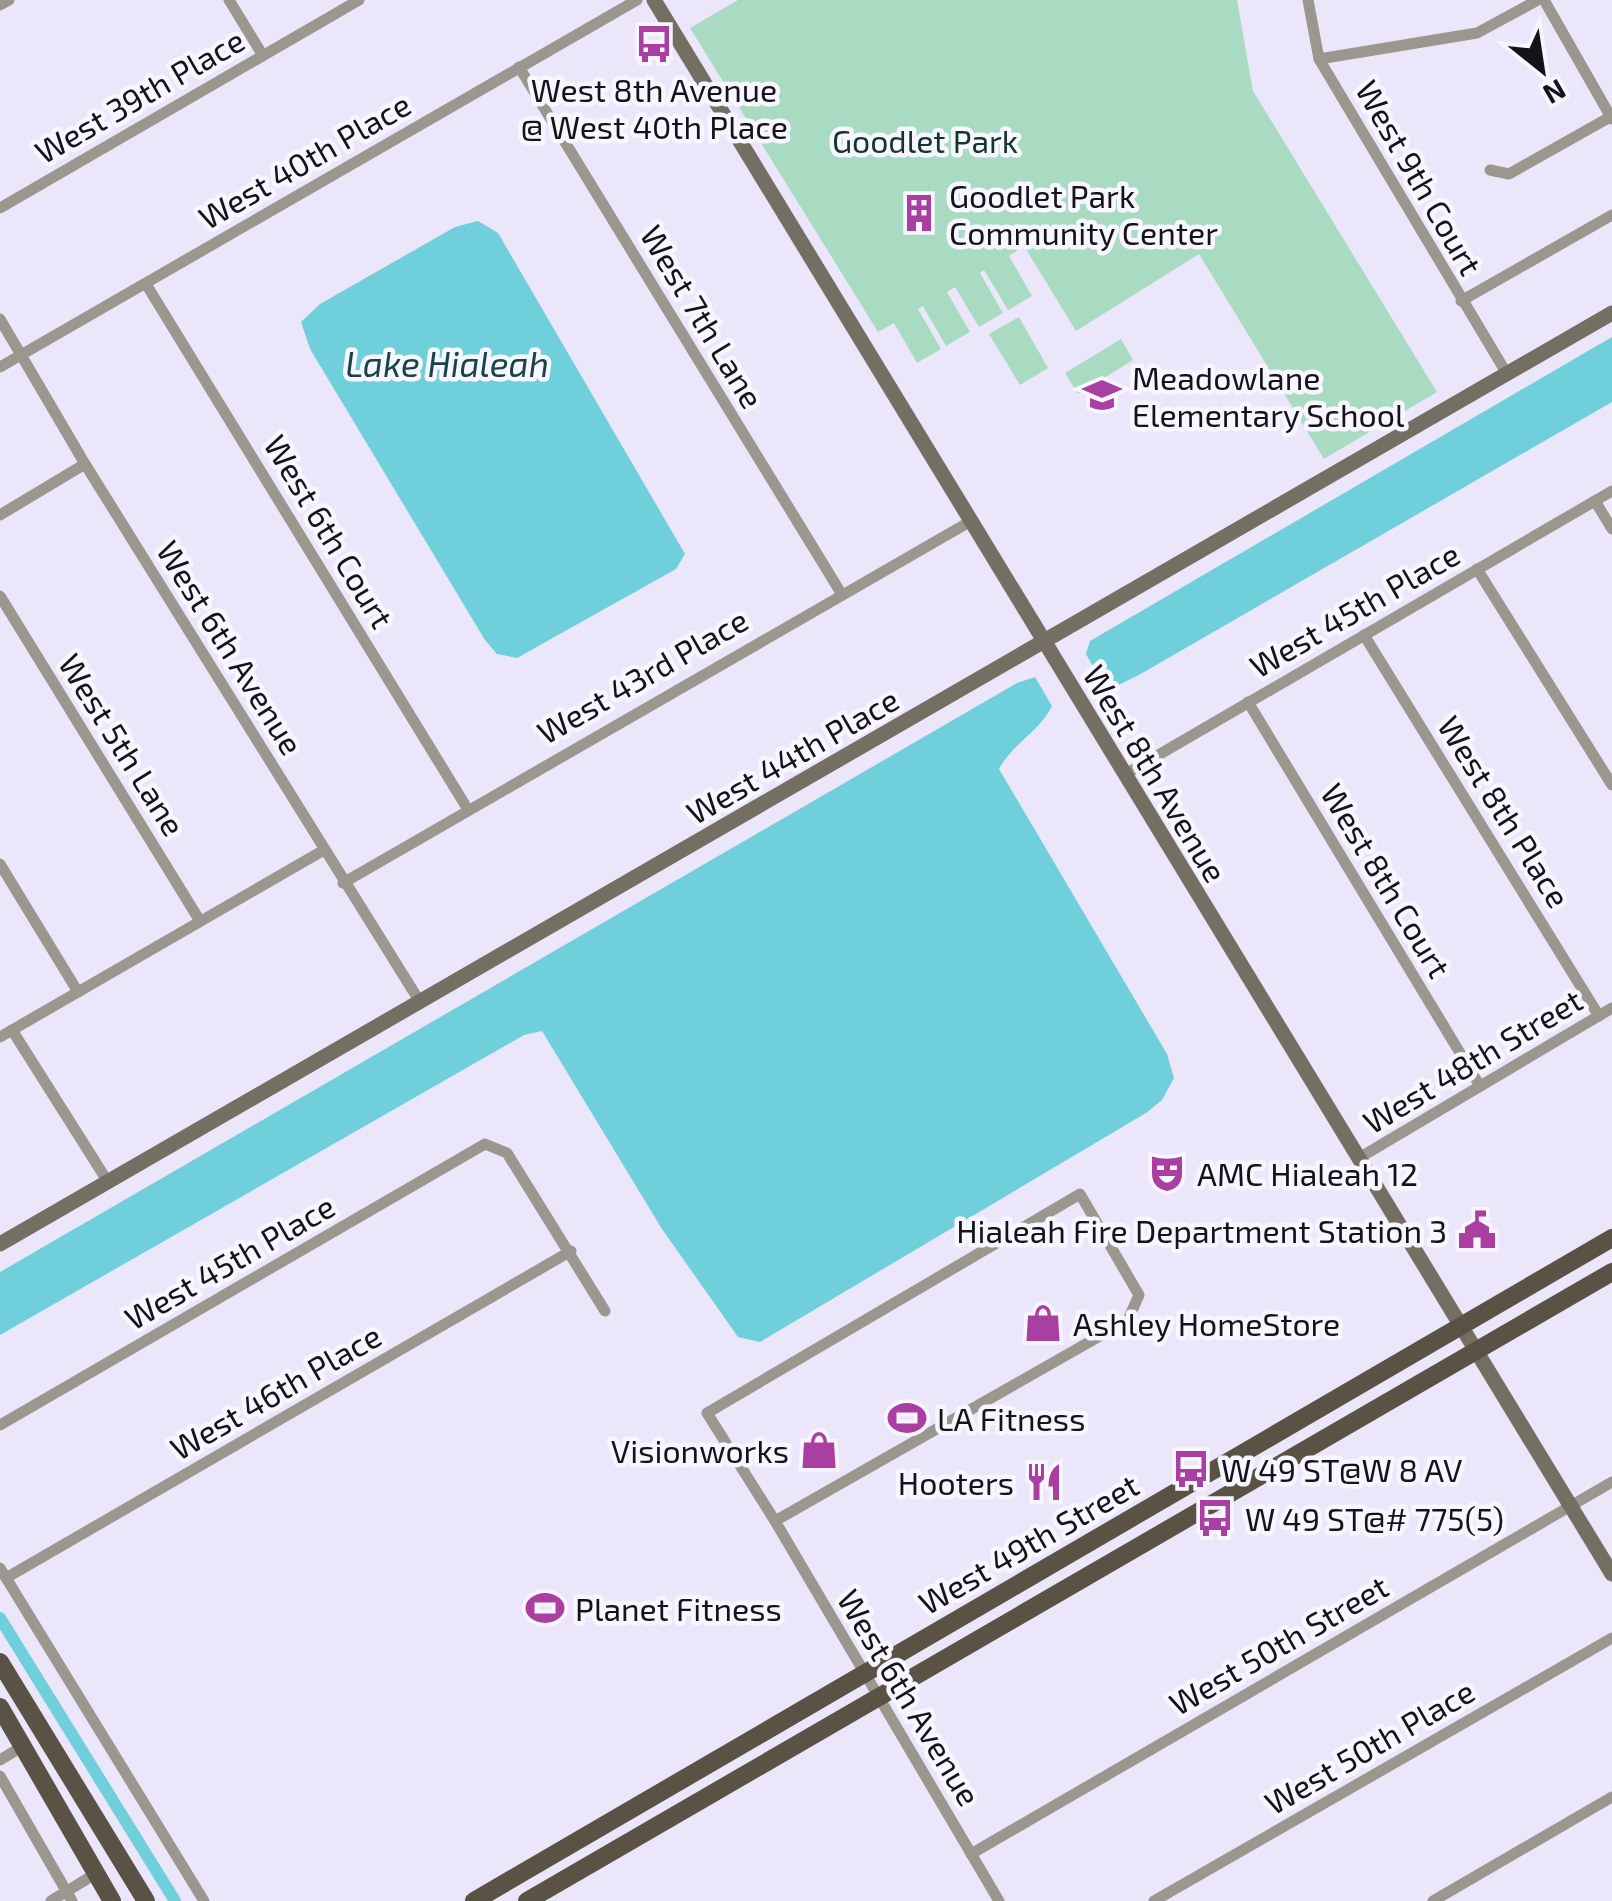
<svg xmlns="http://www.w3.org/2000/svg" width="1612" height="1901" viewBox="0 0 1612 1901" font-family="'Exo 2',sans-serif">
  <rect width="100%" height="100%" fill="#ece6fa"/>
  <g fill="#a9dbc3">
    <polygon points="738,0 1237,0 1253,91 1437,392 1324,459 1199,254 1076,331 1024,246 1009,256 1032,296 1008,310 984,270 980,273 1003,313 979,327 955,287 947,292 970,332 946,346 923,306 918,309 941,349 917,363 894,323 878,332 690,28"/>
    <polygon points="1019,317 1048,368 1020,385 989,334"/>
    <polygon points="1121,339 1133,360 1078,394 1065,373"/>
  </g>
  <g fill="#6fcfdb">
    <polygon points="478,221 498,233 685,554 676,569 517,658 497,654 485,640 310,349 301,322 320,304 455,227"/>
    <polygon points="1612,337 1612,402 1137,676 1112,688 1103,685 1086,654 1090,641"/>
    <path d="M1035 677 1052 706C1039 732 1013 743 999 769L1167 1054 1174 1078 1162 1100 1146 1113 760 1342 738 1337 662 1229 542 1031 524 1035 0 1335V1272L1017 683Z"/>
  </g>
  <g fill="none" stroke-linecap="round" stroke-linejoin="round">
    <polyline stroke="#6fcfdb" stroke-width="12" points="0,1618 175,1901"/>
    <g stroke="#9a978e" stroke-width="11">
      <polyline points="229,0 262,54"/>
      <polyline points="1308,0 1319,59 1507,374"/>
      <polyline points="1544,0 1612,119"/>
      <polyline points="0,5 9,0"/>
      <polyline points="1319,59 1477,33 1538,0"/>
      <polyline points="519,67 841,593"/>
      <polyline points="1490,170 1509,174 1610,117"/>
      <polyline points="0,208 359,0"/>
      <polyline points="146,284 467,808"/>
      <polyline points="1461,301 1612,215"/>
      <polyline points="0,319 85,464 420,1002"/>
      <polyline points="0,367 637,0"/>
      <polyline points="1595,501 1612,529"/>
      <polyline points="0,515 85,464"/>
      <polyline points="1477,569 1612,785"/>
      <polyline points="0,596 200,921"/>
      <polyline points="1364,635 1599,1016"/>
      <polyline points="1248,702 1480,1086"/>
      <polyline points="1124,775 1612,491"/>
      <polyline points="0,864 78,992"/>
      <polyline points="343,883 971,521"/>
      <polyline points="12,1030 108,1182"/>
      <polyline points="0,1037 324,850"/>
      <polyline points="1359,1158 1612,1008"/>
      <polyline points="0,1425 485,1144 507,1153 605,1311"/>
      <polyline points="775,1521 707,1413 1080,1194 1139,1295 1128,1320 775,1521 999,1901"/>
      <polyline points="0,1568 204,1901"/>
      <polyline points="6,1578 571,1251"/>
      <polyline points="0,1760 23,1746"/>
      <polyline points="0,1776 72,1901"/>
      <polyline points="971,1854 1612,1482"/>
      <polyline points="51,1901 95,1874"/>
      <polyline points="1154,1901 1612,1638"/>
      <polyline points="1433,1901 1612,1797"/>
    </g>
    <g stroke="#756f63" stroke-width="15">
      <polyline points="654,0 1612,1574"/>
      <polyline points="0,1244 1612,313"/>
    </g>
    <g stroke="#5a5345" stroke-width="18">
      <polyline points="0,1662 146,1901"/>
      <polyline points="0,1707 112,1901"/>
      <polyline points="474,1901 1612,1238"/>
      <polyline points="527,1901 1612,1272"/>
    </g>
  </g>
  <defs>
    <g id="bus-bare" transform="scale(3)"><path d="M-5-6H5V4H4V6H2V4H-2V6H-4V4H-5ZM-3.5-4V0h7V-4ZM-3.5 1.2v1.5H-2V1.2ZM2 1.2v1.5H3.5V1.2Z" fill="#a93fa1" stroke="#f7f5fd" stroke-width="2.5" paint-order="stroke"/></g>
    <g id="building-bare" transform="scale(3)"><path d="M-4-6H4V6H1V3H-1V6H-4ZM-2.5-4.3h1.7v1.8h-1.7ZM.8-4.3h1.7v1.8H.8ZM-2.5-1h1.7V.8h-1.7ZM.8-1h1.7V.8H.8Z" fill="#a93fa1" stroke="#f7f5fd" stroke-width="2.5" paint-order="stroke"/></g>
    <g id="school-bare" transform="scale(3)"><path d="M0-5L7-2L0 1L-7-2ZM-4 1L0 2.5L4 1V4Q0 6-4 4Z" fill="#a93fa1" stroke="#f7f5fd" stroke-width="2.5" paint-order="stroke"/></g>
    <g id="theatre-bare" transform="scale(3)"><path d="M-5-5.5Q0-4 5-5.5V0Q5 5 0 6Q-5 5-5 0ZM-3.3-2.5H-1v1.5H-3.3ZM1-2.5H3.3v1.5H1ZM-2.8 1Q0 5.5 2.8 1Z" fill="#a93fa1" stroke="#f7f5fd" stroke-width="2.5" paint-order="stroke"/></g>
    <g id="civic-bare" transform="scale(3)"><path d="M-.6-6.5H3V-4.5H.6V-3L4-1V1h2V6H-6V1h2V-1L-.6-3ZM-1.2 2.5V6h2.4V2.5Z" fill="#a93fa1" stroke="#f7f5fd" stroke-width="2.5" paint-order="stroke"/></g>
    <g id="shop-bare" transform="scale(3)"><path d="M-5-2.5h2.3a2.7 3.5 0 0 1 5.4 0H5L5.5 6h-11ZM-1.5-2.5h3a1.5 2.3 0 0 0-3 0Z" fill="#a93fa1" stroke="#f7f5fd" stroke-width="2.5" paint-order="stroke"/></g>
    <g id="stadium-bare" transform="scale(3)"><path d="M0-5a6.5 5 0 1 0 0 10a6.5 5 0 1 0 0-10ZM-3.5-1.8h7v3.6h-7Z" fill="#a93fa1" stroke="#f7f5fd" stroke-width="2.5" paint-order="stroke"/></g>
    <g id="restaurant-bare" transform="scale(3)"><path d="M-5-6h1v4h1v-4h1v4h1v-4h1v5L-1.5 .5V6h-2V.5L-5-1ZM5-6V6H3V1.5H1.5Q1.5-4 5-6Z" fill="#a93fa1" stroke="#f7f5fd" stroke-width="2.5" paint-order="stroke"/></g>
  </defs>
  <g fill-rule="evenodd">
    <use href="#bus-bare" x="654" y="44"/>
    <use href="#building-bare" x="919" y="213"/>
    <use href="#school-bare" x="1102" y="395"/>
    <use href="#theatre-bare" x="1167" y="1173"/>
    <use href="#civic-bare" x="1477" y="1230"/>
    <use href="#shop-bare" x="1043" y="1323"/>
    <use href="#stadium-bare" x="907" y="1418"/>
    <use href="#shop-bare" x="819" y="1450"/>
    <use href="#bus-bare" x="1191" y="1469"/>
    <use href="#restaurant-bare" x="1044" y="1482"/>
    <use href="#bus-bare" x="1215" y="1518"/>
    <use href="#stadium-bare" x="545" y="1608"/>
  </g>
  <g text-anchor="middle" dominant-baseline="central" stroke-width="9" stroke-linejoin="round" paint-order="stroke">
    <g font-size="32" fill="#151219" stroke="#f7f5fd" text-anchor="start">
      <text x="654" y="89" text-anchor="middle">West 8th Avenue<tspan x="654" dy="37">@ West 40th Place</tspan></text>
      <text x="949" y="195">Goodlet Park<tspan x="949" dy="37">Community Center</tspan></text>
      <text x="1132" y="377">Meadowlane<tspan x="1132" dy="37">Elementary School</tspan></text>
      <text x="1197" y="1173">AMC Hialeah 12</text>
      <text x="1447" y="1230" text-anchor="end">Hialeah Fire Department Station 3</text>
      <text x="1073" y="1323">Ashley HomeStore</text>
      <text x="937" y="1418">LA Fitness</text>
      <text x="789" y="1450" text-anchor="end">Visionworks</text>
      <text x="1221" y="1469">W 49 ST@W 8 AV</text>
      <text x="1014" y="1482" text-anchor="end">Hooters</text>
      <text x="1245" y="1518">W 49 ST@# 775(5)</text>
      <text x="575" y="1608">Planet Fitness</text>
    </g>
    <g font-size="32" fill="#151219" stroke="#f7f5fd">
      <text transform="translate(139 95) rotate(-30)">West 39th Place</text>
      <text transform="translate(304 160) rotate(-30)">West 40th Place</text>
      <text transform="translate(1420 177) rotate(60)">West 9th Court</text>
      <text transform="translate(703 316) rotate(59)">West 7th Lane</text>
      <text transform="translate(330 531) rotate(59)">West 6th Court</text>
      <text transform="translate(1354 609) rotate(-30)">West 45th Place</text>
      <text transform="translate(231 647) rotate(58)">West 6th Avenue</text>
      <text transform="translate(642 675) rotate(-30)">West 43rd Place</text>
      <text transform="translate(123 744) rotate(58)">West 5th Lane</text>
      <text transform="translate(792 755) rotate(-30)">West 44th Place</text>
      <text transform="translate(1156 773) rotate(59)">West 8th Avenue</text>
      <text transform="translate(1505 811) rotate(58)">West 8th Place</text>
      <text transform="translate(1387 880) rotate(59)">West 8th Court</text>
      <text transform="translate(1472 1060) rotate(-31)">West 48th Street</text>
      <text transform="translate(229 1261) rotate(-30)">West 45th Place</text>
      <text transform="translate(275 1391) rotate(-30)">West 46th Place</text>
      <text transform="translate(1028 1543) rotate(-30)">West 49th Street</text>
      <text transform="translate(1278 1644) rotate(-30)">West 50th Street</text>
      <text transform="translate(910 1697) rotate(59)">West 6th Avenue</text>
      <text transform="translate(1369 1746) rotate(-30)">West 50th Place</text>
    </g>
    <g font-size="32" fill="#123628" stroke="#f7f5fd">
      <text x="925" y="140">Goodlet Park</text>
    </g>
    <g font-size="35" font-style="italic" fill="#174449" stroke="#f7f5fd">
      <text x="447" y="363">Lake Hialeah</text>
    </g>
  </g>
  <g transform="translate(1542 70) rotate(150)" stroke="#f7f5fd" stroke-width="8" paint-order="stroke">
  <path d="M0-8L18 38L0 25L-18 38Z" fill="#151219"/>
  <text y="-15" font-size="28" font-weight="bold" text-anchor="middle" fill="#151219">N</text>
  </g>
</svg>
